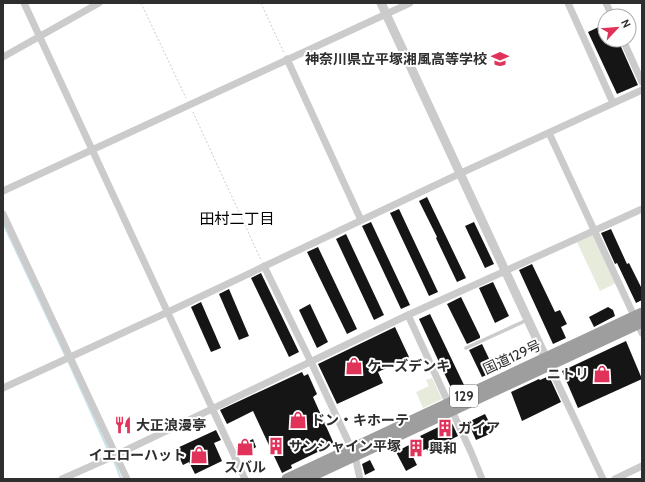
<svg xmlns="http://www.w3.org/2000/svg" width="645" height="482" viewBox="0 0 645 482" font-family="Cabin,'Noto Sans JP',sans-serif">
  <rect width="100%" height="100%" fill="#fff"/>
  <g fill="#e6ebdb">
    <polygon points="592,235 594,236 616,283 600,291 577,242"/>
    <polygon points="432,378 442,399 423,408 416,392 429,386 426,380"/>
  </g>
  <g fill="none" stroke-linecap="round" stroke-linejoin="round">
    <g stroke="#c8e2eb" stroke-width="2">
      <polyline points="3,223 65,355"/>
      <polyline points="69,363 110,454"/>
      <polyline points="114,461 121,479"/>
    </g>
  </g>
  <g fill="#151515">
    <polygon points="605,24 605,40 618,40 638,85 617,94 588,32"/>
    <polygon points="427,197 466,278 457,282 436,238 437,237 419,201"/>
    <polygon points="399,209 438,292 429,296 390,213"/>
    <polygon points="371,222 410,305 401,309 362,226"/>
    <polygon points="474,222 494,264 485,268 465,226"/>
    <polygon points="611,229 627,264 629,263 642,289 642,300 636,303 617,263 615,264 601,233"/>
    <polygon points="346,234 384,315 374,320 336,239"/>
    <polygon points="318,247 357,329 347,334 307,252"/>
    <polygon points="532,264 555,312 560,310 567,324 561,327 566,338 553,344 519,270"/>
    <polygon points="261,273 299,352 289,357 251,278"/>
    <polygon points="493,282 509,316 495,323 479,288"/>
    <polygon points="229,289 249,336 239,340 219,294"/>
    <polygon points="461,297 480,336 480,338 467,344 447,304"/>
    <polygon points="201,302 221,348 211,352 191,307"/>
    <polygon points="310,304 328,342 317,348 299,310"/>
    <polygon points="608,307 613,310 615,316 594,327 589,317"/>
    <polygon points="430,314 464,385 453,392 419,319"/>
    <polygon points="395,327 409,357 378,372 383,383 337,404 318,364"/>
    <polygon points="626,341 642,379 578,408 562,371"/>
    <polygon points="482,344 495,371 482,377 469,350"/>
    <polygon points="302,372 304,376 308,374 317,394 313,397 334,444 291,465 292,468 282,473 253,411 227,424 220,410"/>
    <polygon points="549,376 561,402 522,421 511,392 539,379 540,380"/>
    <polygon points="485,414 494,432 476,440 468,422"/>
    <polygon points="451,421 458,436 428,451 426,449 412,455 417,465 406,471 396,452 407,446 423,440 420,436"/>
    <polygon points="216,430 221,440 214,443 222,461 195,474 189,462 183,465 175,449"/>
    <polygon points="253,439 256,447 246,454 245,452 239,455 236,447"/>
    <polygon points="370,460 375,470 365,475 362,464"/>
  </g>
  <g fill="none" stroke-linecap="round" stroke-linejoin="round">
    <g stroke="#cbcbcb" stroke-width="1" stroke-dasharray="2 2" stroke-linecap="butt">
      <polyline points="141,3 186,98"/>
      <polyline points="261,3 284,53"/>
      <polyline points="193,112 261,260"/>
    </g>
    <polyline stroke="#cbcbcb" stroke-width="3.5" points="466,348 527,320"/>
    <g stroke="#cbcbcb" stroke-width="7">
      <polyline points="24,3 245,479"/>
      <polyline points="568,3 613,103"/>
      <polyline points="606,3 612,16"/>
      <polyline points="623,40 642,82"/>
      <polyline points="3,57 99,3"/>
      <polyline points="287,59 361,220"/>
      <polyline points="549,133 642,333"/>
      <polyline points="3,191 410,3"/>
      <polyline points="3,214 127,479"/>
      <polyline points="264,266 311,362 355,456 360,479"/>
      <polyline points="408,315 471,452 482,479"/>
      <polyline points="549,365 603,479"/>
      <polyline points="3,388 168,312 461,173 642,90"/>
      <polyline points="62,479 116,455 408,315 642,209"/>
      <polyline points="615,479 642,466"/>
    </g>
    <polyline stroke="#cbcbcb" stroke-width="9" points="381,3 548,363"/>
    <g stroke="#9e9e9e" stroke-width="11">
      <polyline points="287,479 642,313"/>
      <polyline points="305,479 642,322"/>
    </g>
  </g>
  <defs>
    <g id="school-bare" transform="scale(1.38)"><path d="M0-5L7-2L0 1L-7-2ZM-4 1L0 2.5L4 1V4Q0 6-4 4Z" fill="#e13359" stroke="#fff" stroke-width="2.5" paint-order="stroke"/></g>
    <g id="shop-bare" transform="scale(1.38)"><path d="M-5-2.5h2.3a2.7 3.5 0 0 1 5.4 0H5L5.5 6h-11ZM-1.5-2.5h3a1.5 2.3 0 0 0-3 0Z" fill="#e13359" stroke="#fff" stroke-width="2.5" paint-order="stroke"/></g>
    <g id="restaurant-bare" transform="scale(1.38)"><path d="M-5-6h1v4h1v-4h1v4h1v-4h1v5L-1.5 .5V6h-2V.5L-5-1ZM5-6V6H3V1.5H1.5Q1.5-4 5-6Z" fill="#e13359" stroke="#fff" stroke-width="2.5" paint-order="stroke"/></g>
    <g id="building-bare" transform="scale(1.38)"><path d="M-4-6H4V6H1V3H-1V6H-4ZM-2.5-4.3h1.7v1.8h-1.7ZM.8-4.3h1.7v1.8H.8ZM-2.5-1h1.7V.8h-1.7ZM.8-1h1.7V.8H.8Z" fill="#e13359" stroke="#fff" stroke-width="2.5" paint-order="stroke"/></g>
  </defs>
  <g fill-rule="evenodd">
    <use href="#school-bare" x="500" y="59"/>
    <use href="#shop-bare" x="354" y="366"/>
    <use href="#shop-bare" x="602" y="374"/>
    <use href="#shop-bare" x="298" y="420"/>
    <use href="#restaurant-bare" x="123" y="425"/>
    <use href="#building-bare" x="445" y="428"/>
    <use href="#building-bare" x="276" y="446"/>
    <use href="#shop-bare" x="245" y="447"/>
    <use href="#building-bare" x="416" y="448"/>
    <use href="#shop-bare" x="199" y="455"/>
  </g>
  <g text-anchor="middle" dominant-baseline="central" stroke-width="4" stroke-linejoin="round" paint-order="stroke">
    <rect fill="#fff" stroke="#6d6d6d" stroke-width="1" x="450" y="385" width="28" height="22" rx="3"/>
    <g font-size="13" font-weight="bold" fill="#2e2e2e">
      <text x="464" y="396">129</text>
    </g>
    <g font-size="14" font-weight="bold" fill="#2e2e2e" stroke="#fff" text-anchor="start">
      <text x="487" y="59" text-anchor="end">神奈川県立平塚湘風高等学校</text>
      <text x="367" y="366">ケーズデンキ</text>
      <text x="589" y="374" text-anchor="end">ニトリ</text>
      <text x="311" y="420">ドン・キホーテ</text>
      <text x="136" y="425">大正浪漫亭</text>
      <text x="458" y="428">ガイア</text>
      <text x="289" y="446">サンシャイン平塚</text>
      <text x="429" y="448">興和</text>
      <text x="186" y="455" text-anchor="end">イエローハット</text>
      <text x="245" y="467" text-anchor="middle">スバル</text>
    </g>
    <g font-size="14" fill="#2e2e2e" stroke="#fff">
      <text transform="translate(512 357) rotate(-25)">国道129号</text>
    </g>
    <g font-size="15" fill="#000" stroke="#fff">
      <text x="237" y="219">田村二丁目</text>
    </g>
  </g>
  <rect width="645" height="482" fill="none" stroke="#2e2e2e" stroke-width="8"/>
  <g transform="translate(617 28) rotate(64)"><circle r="19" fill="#ffffff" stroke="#ababab"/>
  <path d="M0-3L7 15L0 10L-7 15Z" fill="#e13359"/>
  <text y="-6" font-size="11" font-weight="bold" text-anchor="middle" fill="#2e2e2e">N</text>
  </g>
</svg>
